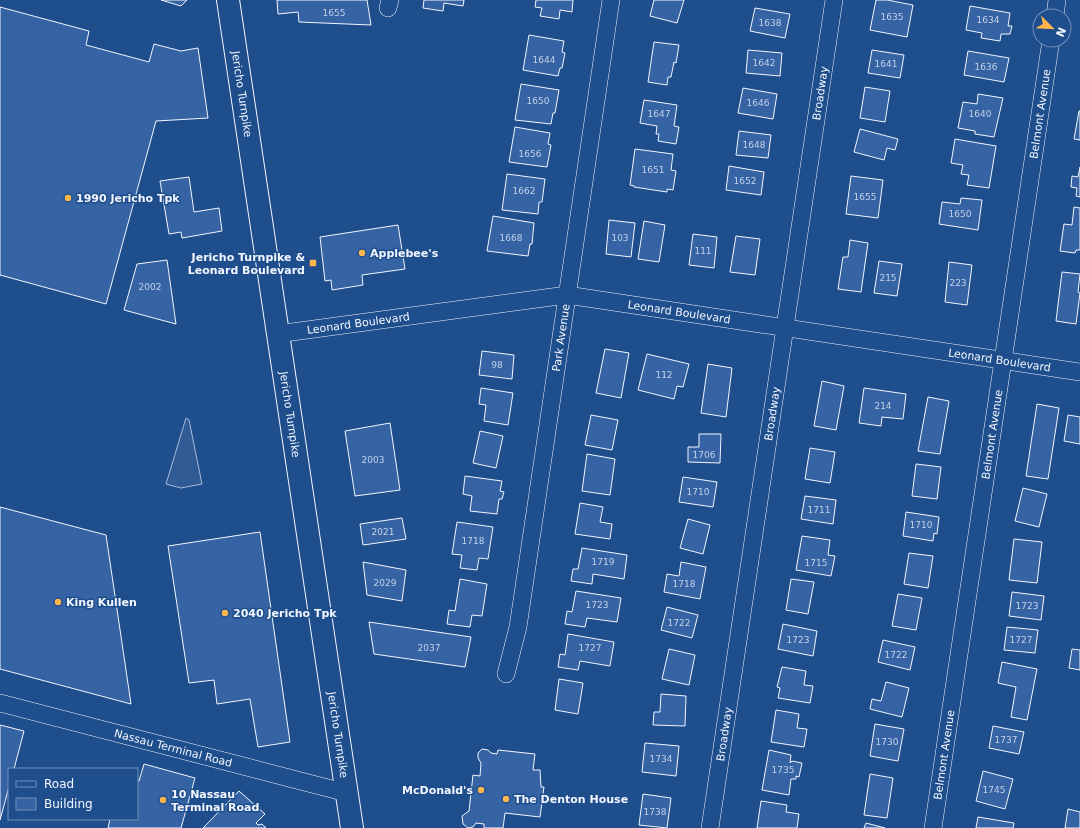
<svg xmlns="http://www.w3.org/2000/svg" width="1080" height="828" viewBox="0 0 1080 828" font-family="'DejaVu Sans',sans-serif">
  <rect width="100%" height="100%" fill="#1f4e8c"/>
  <polygon fill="#305b95" stroke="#a8bbd7" points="186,418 189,420 202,484 181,488 166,484"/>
  <g fill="#3563a3" stroke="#f2f6ff">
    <polygon points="161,0 187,0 181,6"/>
    <polygon points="277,0 367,0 371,25 299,22 298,12 278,14"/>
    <polygon points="424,0 464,0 463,6 444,3 443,11 423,8"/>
    <polygon points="536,0 573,0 572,12 560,10 559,19 540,16 542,8 535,7"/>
    <polygon points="654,0 684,0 677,23 650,16"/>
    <polygon points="876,0 887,0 913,5 907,37 870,30"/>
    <polygon points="970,6 1010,13 1008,26 1012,26 1010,34 1001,34 1000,41 981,38 982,33 966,30"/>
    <polygon points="0,7 89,31 86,45 149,62 154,44 181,51 198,48 208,118 156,121 106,304 0,275"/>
    <polygon points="755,8 790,14 785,38 750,31"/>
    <polygon points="529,35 564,41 562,52 565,53 562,68 560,68 558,76 523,70"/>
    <polygon points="654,42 679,45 676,63 674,62 671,77 668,77 667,85 648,82"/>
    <polygon points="748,50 782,53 780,76 746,73"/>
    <polygon points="872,50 904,55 900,78 868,73"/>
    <polygon points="968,51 1009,58 1004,82 964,75"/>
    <polygon points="521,84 559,90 555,113 553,113 551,124 515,120"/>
    <polygon points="865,87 890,91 885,122 860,118"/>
    <polygon points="743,88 777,94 773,119 738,113"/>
    <polygon points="978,94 1003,98 994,137 975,134 975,131 958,128 963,102 977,104"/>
    <polygon points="644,100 677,105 674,126 679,127 676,144 658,141 659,134 656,134 657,126 640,123"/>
    <polygon points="1079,111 1080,111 1080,140 1074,139"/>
    <polygon points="515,127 550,133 548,144 551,145 547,167 509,162"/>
    <polygon points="860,129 898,139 895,150 887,148 884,160 854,152"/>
    <polygon points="739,131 771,135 768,158 736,155"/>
    <polygon points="955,139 996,146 989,188 967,185 969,175 961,174 963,165 951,163"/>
    <polygon points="635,149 673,154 671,170 676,171 673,190 667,189 667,192 634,187 634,186 630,185"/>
    <polygon points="729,166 764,172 761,195 726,190"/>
    <polygon points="1080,167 1080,197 1076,196 1077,188 1071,187 1072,176 1078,177"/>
    <polygon points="507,174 545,179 542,202 539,202 538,214 502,210"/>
    <polygon points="851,176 883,180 878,218 846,214"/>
    <polygon points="189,177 194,212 219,208 222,231 182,238 181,232 169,234 160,181"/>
    <polygon points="961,198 982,200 978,230 939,224 942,202 960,204"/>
    <polygon points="1074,207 1080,208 1080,250 1076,250 1075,253 1060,251 1064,224 1072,225"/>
    <polygon points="493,216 534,223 532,244 530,244 528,256 487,251"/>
    <polygon points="609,220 635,223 631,257 606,254"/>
    <polygon points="644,221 665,225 659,262 638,259"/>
    <polygon points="398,225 405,269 362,275 363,285 332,290 331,280 325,281 320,237"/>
    <polygon points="693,234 717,237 714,268 689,265"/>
    <polygon points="736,236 760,239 755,275 730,272"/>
    <polygon points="850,240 868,243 861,292 838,289 843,257 848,257"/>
    <polygon points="167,260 176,324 124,310 137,264"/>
    <polygon points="879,261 902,264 897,296 874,293"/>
    <polygon points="949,262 972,265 967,305 945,302"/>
    <polygon points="1062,272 1080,274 1078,292 1080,293 1076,324 1056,321"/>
    <polygon points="605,349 629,353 621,398 596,393"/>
    <polygon points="482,351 514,355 512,379 479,375"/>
    <polygon points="647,354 689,364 683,387 677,386 674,399 638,390"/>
    <polygon points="708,364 732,368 726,417 701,413"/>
    <polygon points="822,381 844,386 836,430 814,426"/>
    <polygon points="481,388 513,393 508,425 484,421 486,405 479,404"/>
    <polygon points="864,388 906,394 903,419 882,417 881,426 859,423"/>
    <polygon points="928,397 949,401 940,454 918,451"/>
    <polygon points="1037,404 1059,408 1048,479 1026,476"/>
    <polygon points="591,415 618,420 612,450 585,445"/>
    <polygon points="1068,415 1080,417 1080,444 1064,441"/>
    <polygon points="390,423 400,490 355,496 345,431"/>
    <polygon points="480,431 503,436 496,468 473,463"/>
    <polygon points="699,434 721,434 720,463 688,462 688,447 699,447"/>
    <polygon points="810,448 835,452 830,483 805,479"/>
    <polygon points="587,454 615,459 610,495 582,491"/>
    <polygon points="916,464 941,467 937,499 912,496"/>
    <polygon points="465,476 502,481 500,491 504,492 502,499 499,499 497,514 470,511 472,496 463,494"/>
    <polygon points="683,477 717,482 713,507 679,502"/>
    <polygon points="1023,488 1047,494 1039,527 1015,521"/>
    <polygon points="805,496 836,500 833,524 801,519"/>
    <polygon points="580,503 603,507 600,522 612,524 610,539 575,534"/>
    <polygon points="0,507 106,535 131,704 0,669"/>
    <polygon points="906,512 939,517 937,534 934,533 933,541 903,536"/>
    <polygon points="402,518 406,539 363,545 360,524"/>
    <polygon points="688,519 710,525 703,554 680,548"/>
    <polygon points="457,522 493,527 488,559 479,558 477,570 460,568 462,555 452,554"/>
    <polygon points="260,532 290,742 258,747 250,699 217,704 214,680 189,683 168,546"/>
    <polygon points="802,536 830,540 828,555 835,556 831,576 796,570"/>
    <polygon points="1014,539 1042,542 1037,583 1009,580"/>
    <polygon points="582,548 627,555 624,579 593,574 592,584 571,581 573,569 578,569"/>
    <polygon points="909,553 933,556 928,588 904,584"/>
    <polygon points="363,562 406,570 402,601 367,595"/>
    <polygon points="681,562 706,567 700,599 664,592 667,574 679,576"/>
    <polygon points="460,579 487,584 482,616 472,615 470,627 447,624 449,610 455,611"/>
    <polygon points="791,579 814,582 808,614 786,610"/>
    <polygon points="576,591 621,598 617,622 587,618 585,627 565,624 567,611 572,612"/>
    <polygon points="1012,592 1044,596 1041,620 1009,616"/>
    <polygon points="898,594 922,598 916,630 892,626"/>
    <polygon points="667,607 698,615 692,638 661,630"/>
    <polygon points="369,622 471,637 465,667 374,654"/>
    <polygon points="783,624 817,631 813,656 778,649"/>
    <polygon points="1007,627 1038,630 1035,653 1004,650"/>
    <polygon points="568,634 614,642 610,666 580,661 578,670 558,667 560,654 565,655"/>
    <polygon points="883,640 915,647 910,670 878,662"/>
    <polygon points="669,649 695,655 689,685 662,679"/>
    <polygon points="1072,649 1080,650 1080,670 1069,668"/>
    <polygon points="1002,662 1037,669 1027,720 1011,717 1016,687 998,683"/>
    <polygon points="782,667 806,671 804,685 813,686 810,703 778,698 780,688 777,687"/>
    <polygon points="559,679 583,683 578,714 555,710"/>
    <polygon points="886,682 909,688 902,717 870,709 872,699 881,701"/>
    <polygon points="661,694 686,696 685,726 653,725 654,712 660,712"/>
    <polygon points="776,710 799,714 797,728 807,729 804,747 771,742"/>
    <polygon points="875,724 904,729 898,761 870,756"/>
    <polygon points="0,725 24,731 14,769 9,769 9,787 0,820"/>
    <polygon points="993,726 1024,732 1019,754 989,748"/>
    <polygon points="645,743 679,746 676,776 642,772"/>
    <polygon points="482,749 488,750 491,753 497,754 498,750 535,754 533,770 540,770 541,787 544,787 540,817 505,813 503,828 484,828 484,824 476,823 473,827 468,828 463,824 462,816 469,811 473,775 480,776 481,763 478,758 478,753"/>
    <polygon points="769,750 791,755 790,763 792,761 802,763 799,777 796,776 796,779 791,779 789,795 762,790"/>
    <polygon points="144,764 195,778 181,828 108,828 110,819 137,819 137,780 139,781"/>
    <polygon points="983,771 1013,779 1005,809 976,801"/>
    <polygon points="870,774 893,778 887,818 864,815"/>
    <polygon points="239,791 265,814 256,823 258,825 262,824 266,828 203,828"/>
    <polygon points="643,794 671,798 667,828 639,825"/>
    <polygon points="761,801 787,805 786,812 799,814 797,828 757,828"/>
    <polygon points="1068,809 1080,812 1080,828 1065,828"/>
    <polygon points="978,817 1014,823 1013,828 976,828"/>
    <polygon points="866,823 885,828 864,828"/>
  </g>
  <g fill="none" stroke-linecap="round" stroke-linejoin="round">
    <g stroke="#f2f6ff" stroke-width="18">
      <g id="street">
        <polyline points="388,8 390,0"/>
        <polyline points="1055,16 1057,0"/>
        <path id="s1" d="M277 334 567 295 1080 372"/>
        <path id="s2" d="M506 674 518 627 611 0"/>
        <path id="s3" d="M0 703 347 793"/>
        <path id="s4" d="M710 828 834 0"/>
        <path id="s5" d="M933 828 1051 40"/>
      </g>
    </g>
    <g stroke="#f2f6ff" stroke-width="24">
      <g id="primary">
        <path id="s6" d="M228 0 352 828"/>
      </g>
    </g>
    <use href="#street" stroke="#1f4e8c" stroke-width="17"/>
    <use href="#primary" stroke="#1f4e8c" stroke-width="22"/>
  </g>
  <g fill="#ffb74d" stroke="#1f4e8c" stroke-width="1.5">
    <circle cx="68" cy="198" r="4"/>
    <circle cx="362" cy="253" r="4"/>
    <rect x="309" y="259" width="8" height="8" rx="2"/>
    <circle cx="58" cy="602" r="4"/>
    <circle cx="225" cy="613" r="4"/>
    <circle cx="481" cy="790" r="4"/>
    <circle cx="506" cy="799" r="4"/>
    <circle cx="163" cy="800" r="4"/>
  </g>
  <g text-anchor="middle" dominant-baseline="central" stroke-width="3" stroke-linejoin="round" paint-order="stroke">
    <g font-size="9" fill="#c3d1e8">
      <text x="334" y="13">1655</text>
      <text x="892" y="17">1635</text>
      <text x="988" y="20">1634</text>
      <text x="770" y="23">1638</text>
      <text x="544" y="60">1644</text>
      <text x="764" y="63">1642</text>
      <text x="886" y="64">1641</text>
      <text x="986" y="67">1636</text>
      <text x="538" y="101">1650</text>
      <text x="758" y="103">1646</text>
      <text x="659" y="114">1647</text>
      <text x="980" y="114">1640</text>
      <text x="754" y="145">1648</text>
      <text x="530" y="154">1656</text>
      <text x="653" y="170">1651</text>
      <text x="745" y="181">1652</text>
      <text x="524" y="191">1662</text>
      <text x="865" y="197">1655</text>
      <text x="960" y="214">1650</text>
      <text x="511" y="238">1668</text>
      <text x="620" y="238">103</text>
      <text x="703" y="251">111</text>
      <text x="888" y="278">215</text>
      <text x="958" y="283">223</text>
      <text x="150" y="287">2002</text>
      <text x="497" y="365">98</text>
      <text x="664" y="375">112</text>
      <text x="883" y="406">214</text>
      <text x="704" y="455">1706</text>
      <text x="373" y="460">2003</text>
      <text x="698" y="492">1710</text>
      <text x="819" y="510">1711</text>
      <text x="921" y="525">1710</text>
      <text x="383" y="532">2021</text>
      <text x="473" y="541">1718</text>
      <text x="603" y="562">1719</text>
      <text x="816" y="563">1715</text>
      <text x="385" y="583">2029</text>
      <text x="684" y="584">1718</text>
      <text x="597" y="605">1723</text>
      <text x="1027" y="606">1723</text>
      <text x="679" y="623">1722</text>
      <text x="798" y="640">1723</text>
      <text x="1021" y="640">1727</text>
      <text x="429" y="648">2037</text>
      <text x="590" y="648">1727</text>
      <text x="896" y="655">1722</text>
      <text x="1006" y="740">1737</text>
      <text x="887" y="742">1730</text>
      <text x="661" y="759">1734</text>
      <text x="783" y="770">1735</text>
      <text x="994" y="790">1745</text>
      <text x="655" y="812">1738</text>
    </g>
    <g font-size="11" fill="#f2f6ff" stroke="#1f4e8c">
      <text stroke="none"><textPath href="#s6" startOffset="95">Jericho Turnpike</textPath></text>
      <text stroke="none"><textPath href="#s4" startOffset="743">Broadway</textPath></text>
      <text stroke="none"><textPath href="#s5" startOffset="722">Belmont Avenue</textPath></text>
      <text stroke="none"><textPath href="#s1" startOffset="406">Leonard Boulevard</textPath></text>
      <text stroke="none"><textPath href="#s1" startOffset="82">Leonard Boulevard</textPath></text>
      <text stroke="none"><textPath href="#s2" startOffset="341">Park Avenue</textPath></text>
      <text stroke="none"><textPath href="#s1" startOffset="730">Leonard Boulevard</textPath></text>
      <text stroke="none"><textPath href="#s6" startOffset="419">Jericho Turnpike</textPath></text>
      <text stroke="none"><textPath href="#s4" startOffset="419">Broadway</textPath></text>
      <text stroke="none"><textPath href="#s5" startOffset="398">Belmont Avenue</textPath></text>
      <text stroke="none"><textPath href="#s6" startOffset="743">Jericho Turnpike</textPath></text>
      <text stroke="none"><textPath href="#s4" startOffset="95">Broadway</textPath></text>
      <text stroke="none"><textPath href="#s3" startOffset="179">Nassau Terminal Road</textPath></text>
      <text stroke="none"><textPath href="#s5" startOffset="74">Belmont Avenue</textPath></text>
    </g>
    <g font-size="11" font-weight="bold" fill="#f2f6ff" stroke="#1f4e8c" text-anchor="start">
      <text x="76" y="198">1990 Jericho Tpk</text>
      <text x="370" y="253">Applebee's</text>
      <text x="305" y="257" text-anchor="end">Jericho Turnpike &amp;<tspan x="305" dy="13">Leonard Boulevard</tspan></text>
      <text x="66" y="602">King Kullen</text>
      <text x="233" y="613">2040 Jericho Tpk</text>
      <text x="473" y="790" text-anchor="end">McDonald's</text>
      <text x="171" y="794">10 Nassau<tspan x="171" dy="13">Terminal Road</tspan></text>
      <text x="514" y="799">The Denton House</text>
    </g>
  </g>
  <rect x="8" y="768" width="130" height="52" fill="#1f4e8c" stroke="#7391ba"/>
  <rect x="16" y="781" width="20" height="6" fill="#1f4e8c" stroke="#7391ba"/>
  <text x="44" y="788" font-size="12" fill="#f2f6ff">Road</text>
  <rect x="16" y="798" width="20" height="12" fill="#3563a3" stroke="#7391ba"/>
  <text x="44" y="808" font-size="12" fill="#f2f6ff">Building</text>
  <g transform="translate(1052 28) rotate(114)"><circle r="19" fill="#1f4e8c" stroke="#7391ba"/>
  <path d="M0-3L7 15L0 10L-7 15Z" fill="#ffb74d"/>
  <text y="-6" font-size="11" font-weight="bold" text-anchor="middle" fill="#f2f6ff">N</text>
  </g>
</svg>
